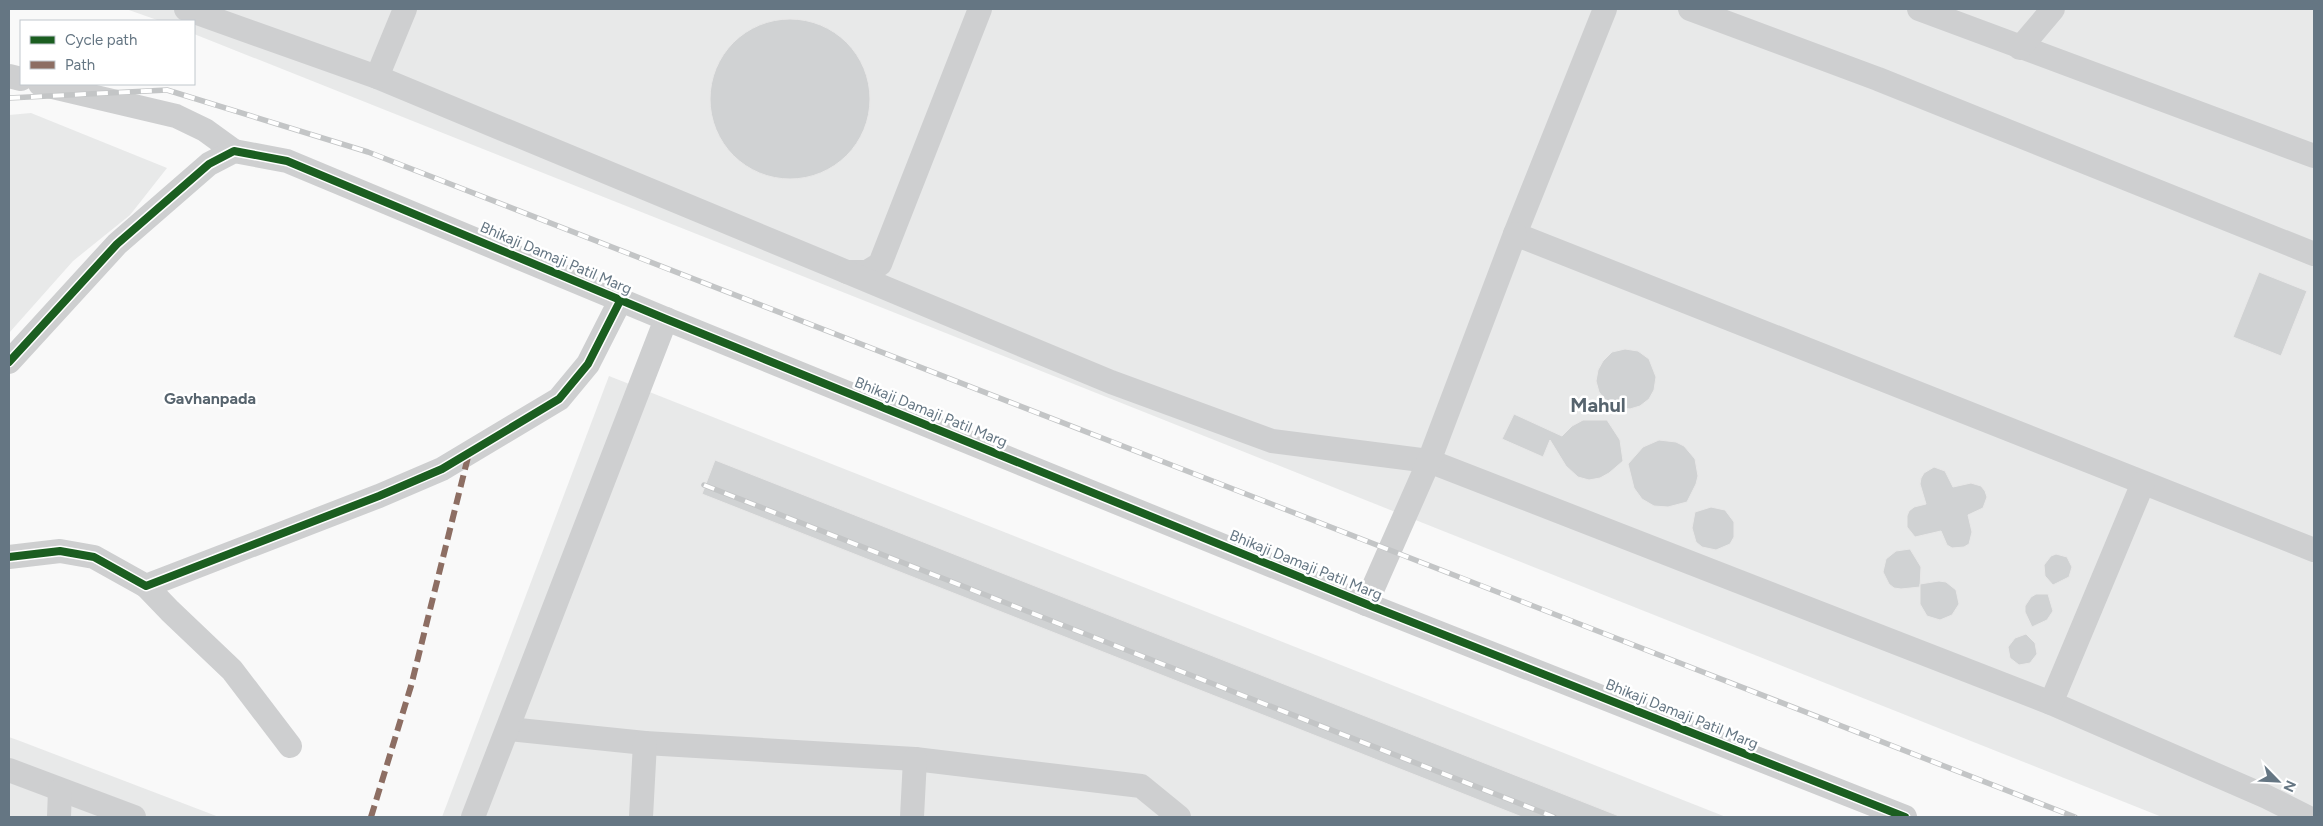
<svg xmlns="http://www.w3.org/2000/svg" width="2323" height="826" viewBox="0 0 2323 826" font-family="Figtree,sans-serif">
  <rect width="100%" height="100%" fill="#f9f9f9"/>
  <g fill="#e8e9e9">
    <polygon points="126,9 2314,9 2314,817 2162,817 194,34 194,21 160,21"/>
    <polygon points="31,113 167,168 130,215 73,261 9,333 9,115"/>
    <polygon points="609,376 1726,817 442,817"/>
    <polygon points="9,737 20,741 219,817 9,817"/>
  </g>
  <g fill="#d0d2d3" stroke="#e8e8e8">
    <circle cx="790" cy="99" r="80"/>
    <polygon points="2259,272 2307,291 2281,356 2233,337"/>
    <polygon points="1625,349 1638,351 1649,359 1656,377 1654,390 1649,399 1640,406 1630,409 1611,407 1599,392 1596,381 1598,370 1603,361 1612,352"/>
    <polygon points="1514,414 1562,436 1572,426 1583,420 1607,420 1620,440 1623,461 1609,473 1600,478 1589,480 1578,477 1566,466 1550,440 1543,457 1502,439"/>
    <polygon points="1659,440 1676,442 1684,446 1695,459 1698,476 1696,484 1687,502 1668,507 1654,506 1642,499 1634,488 1628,464 1643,447"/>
    <polygon points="715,460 1619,816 1619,817 1522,817 702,494"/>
    <polygon points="1934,467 1945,471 1953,487 1971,483 1981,486 1985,491 1987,497 1983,508 1968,515 1972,532 1969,544 1964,547 1952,548 1947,545 1941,531 1915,537 1907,527 1907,516 1909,511 1914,507 1926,504 1920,484 1921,478 1924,473"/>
    <polygon points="1711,507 1725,510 1734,522 1734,537 1730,544 1716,550 1702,547 1696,542 1692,528 1695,512"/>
    <polygon points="1910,549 1921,567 1920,587 1901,589 1894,588 1889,584 1883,572 1886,559 1896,551"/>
    <polygon points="2056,554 2067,557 2072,567 2069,577 2053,585 2045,576 2044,565 2051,556"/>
    <polygon points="1939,581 1946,582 1956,590 1959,604 1952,615 1940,620 1927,616 1920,604 1920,584"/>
    <polygon points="2036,594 2048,594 2053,611 2047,620 2032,627 2025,612 2025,606 2031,597"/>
    <polygon points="2026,634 2035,643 2037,654 2030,663 2019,665 2010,658 2008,647 2015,638"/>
  </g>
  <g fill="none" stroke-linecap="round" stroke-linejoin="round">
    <g stroke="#cecfd0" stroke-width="24">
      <polyline points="186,9 377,77 847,272 867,272 880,264 980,9"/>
      <polyline points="1605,9 1515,234 2314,550"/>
      <polyline points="1690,9 1878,79 2314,254"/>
      <polyline points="1919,9 2314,156"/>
      <polyline points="2020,48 2053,9"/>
      <polyline points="9,76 21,79"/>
      <polyline points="377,77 405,9"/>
      <polyline points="40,84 176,116 205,130 234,151"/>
      <polyline points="847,272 1111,382 1272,441 1429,461 2051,703 2267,797 2307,817"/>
      <polyline points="9,362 117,244 209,164 234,151 287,161 666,319 1366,604 1905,817"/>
      <polyline points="9,557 60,551 94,557 146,586 379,496 442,469 559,399 588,364 621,299"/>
      <polyline points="146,586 170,611 232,670 290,746"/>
      <polyline points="1366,604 1429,461 1515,234"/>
      <polyline points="2051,703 2143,483"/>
      <polyline points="509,729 645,743 915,759 1141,786 1179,817"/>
      <polyline points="9,770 134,817"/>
      <polyline points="59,817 60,790"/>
      <polyline points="473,817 666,319"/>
      <polyline points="641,817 645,743"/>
      <polyline points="912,817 915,759"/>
    </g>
    <g stroke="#c3c5c6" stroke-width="5.5">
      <g id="rail">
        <polyline points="9,98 167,90 368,152 2075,817"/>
        <polyline points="704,485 1554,817"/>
      </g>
    </g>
    <use href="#rail" stroke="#fff" stroke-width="4" stroke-dasharray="11" stroke-linecap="butt"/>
    <polyline stroke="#8d6e63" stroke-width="6" stroke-dasharray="12 6" stroke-linecap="butt" points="371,817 411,686 469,453"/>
    <g stroke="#fff" stroke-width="11">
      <g id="cycleway">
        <polyline points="9,362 117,244 209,164 234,151 287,161 666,319 1366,604 1905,817"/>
        <polyline points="9,557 60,551 94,557 146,586 379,496 442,469 559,399 588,364 621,299"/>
      </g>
    </g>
    <use href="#cycleway" stroke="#1b5e20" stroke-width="8"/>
  </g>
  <g text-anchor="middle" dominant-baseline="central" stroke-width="5" stroke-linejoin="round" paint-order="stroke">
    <g font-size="15" fill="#657683" stroke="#fff">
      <text transform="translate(556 258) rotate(23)">Bhikaji Damaji Patil Marg</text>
      <text transform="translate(931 412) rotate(22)">Bhikaji Damaji Patil Marg</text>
      <text transform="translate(1306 565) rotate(22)">Bhikaji Damaji Patil Marg</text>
      <text transform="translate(1682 714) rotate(22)">Bhikaji Damaji Patil Marg</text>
    </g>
    <g font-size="16" font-weight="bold" fill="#57646e" stroke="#fff">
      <text x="210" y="398">Gavhanpada</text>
    </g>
    <g font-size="20" font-weight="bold" fill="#57646e" stroke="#fff">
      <text x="1598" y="405">Mahul</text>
    </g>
  </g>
  <rect width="2323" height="826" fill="none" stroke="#657683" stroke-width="20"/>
  <rect x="20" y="20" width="175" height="65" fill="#ffffff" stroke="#c1c8cd"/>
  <rect x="30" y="36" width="25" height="8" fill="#1b5e20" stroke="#c1c8cd"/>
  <text x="65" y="45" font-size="15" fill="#657683">Cycle path</text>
  <rect x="30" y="61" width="25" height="8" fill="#8d6e63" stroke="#c1c8cd"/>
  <text x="65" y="70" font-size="15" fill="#657683">Path</text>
  <g transform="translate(2278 781) rotate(114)" stroke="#ffffff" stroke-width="4" paint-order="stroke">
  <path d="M0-4L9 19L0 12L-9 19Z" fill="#657683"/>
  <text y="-8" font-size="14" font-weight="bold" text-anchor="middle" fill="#657683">N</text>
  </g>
</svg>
